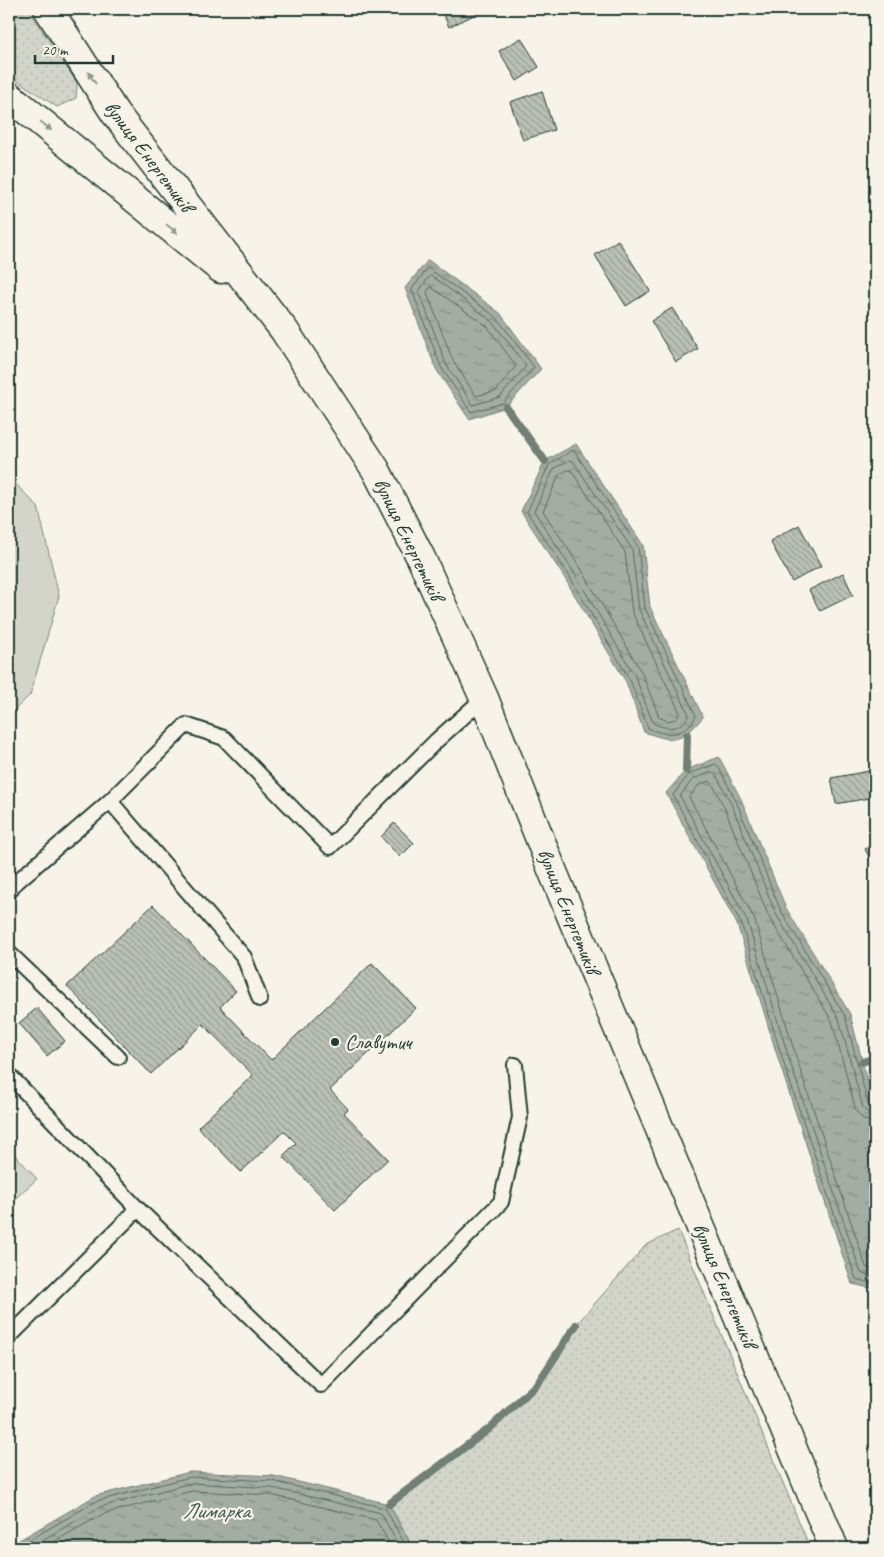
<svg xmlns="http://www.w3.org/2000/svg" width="884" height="1557" viewBox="0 0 884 1557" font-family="Caveat,sans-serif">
  <defs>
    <pattern id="grass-dots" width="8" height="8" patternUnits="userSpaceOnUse" patternTransform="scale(1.25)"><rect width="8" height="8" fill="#d3d5ca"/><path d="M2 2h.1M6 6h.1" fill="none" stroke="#b5b8ae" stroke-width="1.8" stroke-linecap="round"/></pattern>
    <pattern id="water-ripples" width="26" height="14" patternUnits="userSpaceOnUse" patternTransform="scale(1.25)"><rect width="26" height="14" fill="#a4ada3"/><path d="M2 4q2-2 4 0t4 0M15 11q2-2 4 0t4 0" fill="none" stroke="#858e86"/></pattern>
    <pattern id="building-back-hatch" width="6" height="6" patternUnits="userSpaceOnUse" patternTransform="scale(1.25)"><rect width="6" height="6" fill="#bbc1b6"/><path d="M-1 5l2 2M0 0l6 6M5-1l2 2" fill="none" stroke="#979e95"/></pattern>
  </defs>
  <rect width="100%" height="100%" fill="#f7f3e8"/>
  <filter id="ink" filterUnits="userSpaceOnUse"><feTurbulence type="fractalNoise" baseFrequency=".02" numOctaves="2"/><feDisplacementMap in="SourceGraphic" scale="10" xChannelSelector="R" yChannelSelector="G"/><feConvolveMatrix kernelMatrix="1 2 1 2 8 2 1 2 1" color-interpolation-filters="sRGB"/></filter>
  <g filter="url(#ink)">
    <g fill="url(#grass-dots)" stroke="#79897f">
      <polygon points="9,9 28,9 77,83 76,98 57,107 9,75"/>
      <polygon points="678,1230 810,1548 413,1548 389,1504 489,1429 538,1383 576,1325 646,1245"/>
    </g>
    <g fill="#d3d5ca" stroke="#79897f">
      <polygon points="9,477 38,507 59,596 30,695 9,715"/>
      <polygon points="9,1148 37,1179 9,1204"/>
    </g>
    <g fill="url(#water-ripples)" stroke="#6f8077">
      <polygon points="428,260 500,313 541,369 506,407 469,419 436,369 405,288"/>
      <path d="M576 444 643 545 650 607 703 717C681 743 676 743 644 732L626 682 564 577 521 511 545 461Z"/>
      <polygon points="719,757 741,799 786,908 850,1014 875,1111 875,1289 852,1284 781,1068 737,924 666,793 686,770"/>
      <polygon points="190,1472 274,1476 389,1504 413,1548 9,1548 9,1546 95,1496"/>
    </g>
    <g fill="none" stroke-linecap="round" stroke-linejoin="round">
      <g stroke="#546a60" stroke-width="1">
        <polygon points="428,268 496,317 534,367 503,403 471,412 441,367 412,290"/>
        <polygon points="432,276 492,321 526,366 500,397 473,405 446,364 419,291 429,277"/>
        <polygon points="431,287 487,326 516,366 496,391 476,396 453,361 427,293"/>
        <path d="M572 451 575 452 638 547 645 608 696 716C686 736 667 737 648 728L630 680 568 574 527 512 549 465Z"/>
        <path d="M570 460 573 461 632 549 639 610 689 715C681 730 667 730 653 723L635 676 573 571 534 511 554 469Z"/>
        <polygon points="568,470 571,470 625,552 632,612 680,713 676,719 668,721 659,717 642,673 580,567 543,511 559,475"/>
        <polyline points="875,1109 868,1104 845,1016 781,911 736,801 718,766 715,764 689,774 673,795 741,923 785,1067 856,1279 875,1284"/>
        <polyline points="875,1115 868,1113 863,1108 839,1019 776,914 731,803 715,773 712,772 693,779 680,796 747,920 791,1065 861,1273 875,1278"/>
        <polyline points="875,1122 864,1120 856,1111 832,1021 769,917 724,807 712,783 709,781 698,786 689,797 754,918 798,1063 866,1267 875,1270"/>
        <polyline points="15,1548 97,1501 190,1477 273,1481 385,1508 407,1548"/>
        <polyline points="28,1548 100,1507 191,1483 272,1488 381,1513 400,1548"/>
        <polyline points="43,1548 103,1514 192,1491 271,1495 376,1520 392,1548"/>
      </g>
      <g stroke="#6f8077" stroke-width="8">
        <polyline points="506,407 545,461"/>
        <polyline points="686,770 687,735"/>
        <polyline points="862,1062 875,1058"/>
        <polyline points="389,1504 489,1429 538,1383 576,1325"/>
      </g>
    </g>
    <g fill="url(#building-back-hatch)" stroke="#1f3d34">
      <polygon points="448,9 471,9 474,15 449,27 442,11"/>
      <polygon points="521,38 539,67 517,81 499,51"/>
      <polygon points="542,91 554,130 523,140 510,102"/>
      <polygon points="618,240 650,291 626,306 595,255"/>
      <polygon points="672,308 698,349 676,362 651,321"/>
      <polygon points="799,525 821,566 792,582 770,541"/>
      <polygon points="843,573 853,595 820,611 809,590"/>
      <polygon points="875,770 875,797 836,804 831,778"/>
      <polygon points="394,823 414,843 400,857 381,837"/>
      <polygon points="875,844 875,868 865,849"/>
      <polygon points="153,905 236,991 220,1007 271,1060 372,963 416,1008 330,1090 348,1109 344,1113 388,1159 335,1210 283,1156 296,1143 284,1131 241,1172 198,1127 253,1075 203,1024 151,1074 67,986"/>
      <polygon points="37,1008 65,1041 47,1056 19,1023"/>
    </g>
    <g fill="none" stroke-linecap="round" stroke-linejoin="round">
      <g stroke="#1f3d34" stroke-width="18">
        <g id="service">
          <polyline points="110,801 244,957 260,999"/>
          <polyline points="9,892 13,885 110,801 186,725 224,738 330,847 436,741 484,698"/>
          <polyline points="9,953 118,1057"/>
          <polyline points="9,1075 138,1209 321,1385 501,1202 520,1117 515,1065"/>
          <polyline points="9,1337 138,1209"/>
        </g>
      </g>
      <g stroke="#1f3d34" stroke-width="31">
        <g id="secondary">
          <polyline points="48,9 115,113 284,330 376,470 421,558 484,698 553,872 834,1548"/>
          <polyline points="9,96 221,269"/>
        </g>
      </g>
      <use href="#service" stroke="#f7f3e8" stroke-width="14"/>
      <use href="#secondary" stroke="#f7f3e8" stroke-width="28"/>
    </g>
    <defs><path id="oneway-solid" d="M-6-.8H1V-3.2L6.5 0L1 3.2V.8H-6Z" transform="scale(1.25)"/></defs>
    <g fill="#8b988e">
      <use href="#oneway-solid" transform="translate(92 78) rotate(-123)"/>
      <use href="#oneway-solid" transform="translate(46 126) rotate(39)"/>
      <use href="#oneway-solid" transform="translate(172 229) rotate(39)"/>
    </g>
  </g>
  <circle fill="#1f3d34" stroke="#f7f3e8" stroke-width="2" cx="335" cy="1042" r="5"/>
  <g text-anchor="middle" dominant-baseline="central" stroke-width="4.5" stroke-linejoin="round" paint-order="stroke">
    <g font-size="21" fill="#1f3d34" stroke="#f7f3e8">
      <text transform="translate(149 156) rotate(53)">вулиця Енергетиків</text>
      <text transform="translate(409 539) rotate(64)">вулиця Енергетиків</text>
      <text transform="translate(569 911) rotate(68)">вулиця Енергетиків</text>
      <text transform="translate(725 1285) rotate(67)">вулиця Енергетиків</text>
    </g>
    <g font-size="21" fill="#1f3d34" stroke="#f7f3e8" text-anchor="start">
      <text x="345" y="1042">Славутич</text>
    </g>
    <g font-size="22" font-style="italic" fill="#405950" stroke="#f7f3e8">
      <text x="216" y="1511">Лимарка</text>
    </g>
  </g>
  <rect width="884" height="1557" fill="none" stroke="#f7f3e8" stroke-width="30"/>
  <rect x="15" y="15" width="854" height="1527" fill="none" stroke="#1f3d34" stroke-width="2" filter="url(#ink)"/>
  <path d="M35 55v8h78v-8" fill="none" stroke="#1f3d34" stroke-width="2.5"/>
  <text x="42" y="55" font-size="15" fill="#1f3d34" stroke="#f7f3e8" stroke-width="4" paint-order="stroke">20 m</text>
</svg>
